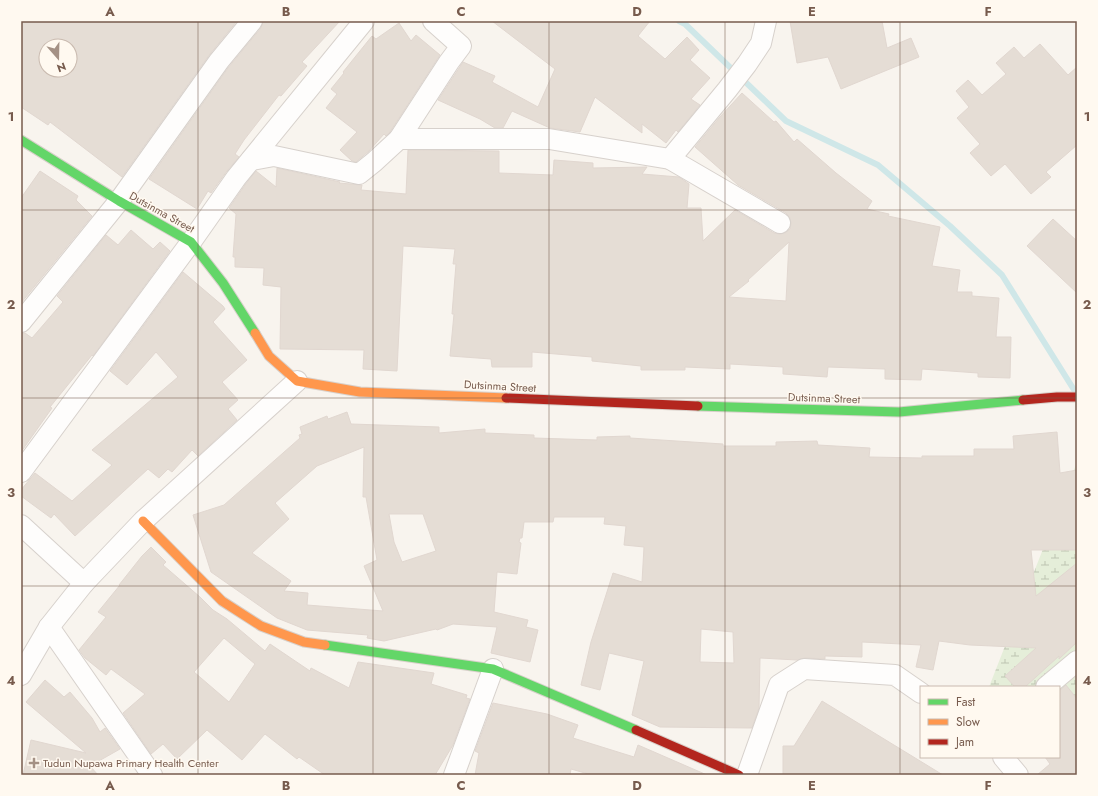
<svg xmlns="http://www.w3.org/2000/svg" width="1098" height="796" viewBox="0 0 1098 796" font-family="Jost,sans-serif">
  <defs>
    <pattern id="wetland-marsh" width="20" height="14" patternUnits="userSpaceOnUse"><rect width="20" height="14" fill="#e5eed9"/><path d="M1 5h8M5 5V1M11 12h8M15 12V8" fill="none" stroke="#bec4b2"/></pattern>
  </defs>
  <rect width="100%" height="100%" fill="#f8f4ee"/>
  <polygon fill="url(#wetland-marsh)" points="1077,462 1077,700 1059,700 1059,687 989,687"/>
  <g fill="none" stroke-linecap="round" stroke-linejoin="round">
    <polyline stroke="#cfe7e8" stroke-width="6" points="679,21 685,24 786,121 878,165 950,226 1002,275 1076,393"/>
  </g>
  <g fill="#e5ddd5" stroke="#e1d7d0" fill-rule="evenodd">
    <path d="M21 21H237L210 54 122 177 50 122 48 125 21 107ZM46 46H70V70H46Z"/>
    <polygon points="263,21 340,21 302,62 307,66 281,96 279,95 244,140 235,154 239,157 227,171 211,193 208,191 197,209 149,179 228,68 261,28"/>
    <polygon points="492,21 650,21 638,36 665,59 687,37 699,50 690,60 710,78 691,99 700,105 678,132 676,130 666,143 642,124 642,133 595,97 580,132 550,128 512,111 503,128 495,128 480,119 438,100 463,62 495,76 492,82 538,107 555,69"/>
    <polygon points="790,21 882,21 887,48 911,38 919,57 841,89 828,57 797,63"/>
    <polygon points="399,23 411,41 416,35 440,55 390,132 386,136 384,134 369,151 356,162 352,161 340,150 357,132 326,108 337,94 331,89 344,73 343,72 372,36 376,39"/>
    <polygon points="1040,44 1068,75 1077,67 1077,145 1046,172 1051,177 1031,194 1005,164 991,176 970,153 980,144 957,118 969,107 956,91 968,80 982,95 1006,74 996,63 1014,47 1024,58"/>
    <path d="M742 93 774 122 776 121 794 142 797 139 836 173 872 201 867 209 889 214 888 216 940 227 932 266 960 270 957 292H972V296L999 298 996 337H1011L1010 378 978 377V373L922 369 921 380 885 379V369L828 367 827 377 783 374V367L730 364V369L685 367V370H641V366L592 361V357L532 352V367H492L491 359 450 356 454 314H452L456 264H453L455 249 403 246 397 371 363 369 364 350 280 349 281 287 263 285 264 268 235 267V257H233L236 214 229 208 245 185 256 171 276 187 277 168 340 182 339 183 362 185 361 190 406 194 408 150 499 151V173L553 175 554 160 593 163V168L647 167 642 174 679 177 689 184 687 208H701L703 241 735 210 774 233 780 234 785 233 790 229 791 223 790 218 786 213 738 185 695 147 719 118ZM789 242 786 301 729 297 749 281 748 280Z"/>
    <polygon points="40,171 78,196 76,200 92,216 21,303 21,198"/>
    <polygon points="1053,219 1077,241 1077,293 1027,246"/>
    <polygon points="131,230 153,249 160,242 170,251 93,356 92,355 50,407 52,408 21,452 21,333 25,333 32,338 63,302 57,296 106,235 118,245"/>
    <polygon points="183,272 223,306 225,309 213,322 247,360 222,382 238,400 228,409 237,420 198,456 192,450 172,472 168,469 159,478 148,469 75,536 54,514 51,518 21,496 21,490 35,473 72,501 112,465 92,450 178,377 156,352 127,385 110,371"/>
    <path d="M347 412 351 424 439 427V433L485 429V433L534 435V438L597 440V437L630 436V438L723 444V446H776V442L817 441 818 445 870 448 869 457 922 458V456H974V449H1014L1013 436 1057 432 1060 473 1077 470V550H1031L1036 596 1077 563V642L1059 659V656L1025 687H1015L1005 676 1036 648 970 645 939 641 933 670 916 667 921 645 862 642V657L825 656V659L805 658 797 660 760 658 759 708 752 728 660 727 632 715 644 661 609 653 600 690 581 685 591 642 613 573 642 582 644 547 624 545 626 526 604 524 605 517H554L553 522H524L522 538H520L519 542 521 543 517 574 497 572 494 612 528 620 526 627 538 630 530 662 491 653 497 627 453 624 437 630 436 629 384 641 367 638 368 635 307 630 277 618 211 572 193 515 224 505 300 438 299 435 302 434 300 427 327 416 328 419ZM364 447 363 497H366L377 560 364 566 383 611 307 605 308 593 284 591 291 581 252 553 289 519 275 503 317 466ZM389 514H423L436 551 402 562 394 542ZM701 629 733 632 734 663 700 662Z"/>
    <path d="M151 547 166 562 163 565 200 597 213 610 227 619 265 651 270 644 310 671 311 668 349 688 358 662 434 673 431 684 467 695 466 698 470 699 453 745 435 775H325L299 757 297 759 265 734 242 760 207 730 177 759 163 744 151 754 123 713 145 694 111 669 106 675 85 658 79 650 106 617 98 612 120 585H119L142 556ZM224 638 255 664 229 702 194 672Z"/>
    <polygon points="45,680 64,697 70,692 92,718 100,732 105,728 120,749 90,766 98,775 23,775 31,740 86,753 26,702"/>
    <polygon points="1066,685 1077,699 1077,775 1037,775 1050,764 1045,757 1059,757 1059,691"/>
    <polygon points="822,701 943,775 783,775 783,746 794,746"/>
    <polygon points="493,703 547,714 578,725 573,738 634,757 638,745 707,775 592,775 571,769 570,775 475,775 479,753 475,751"/>
  </g>
  <g fill="none" stroke-linecap="round" stroke-linejoin="round">
    <g stroke="#d7d1cc" stroke-width="22">
      <g id="street">
        <polyline points="399,139 549,139 670,159 780,223"/>
        <polyline points="670,159 727,90 747,64 761,43 766,21"/>
        <polyline points="251,160 274,156 359,174 374,162 399,139 449,62 461,46 433,21"/>
        <polyline points="21,322 119,201 219,61 252,21"/>
        <polyline points="21,472 191,242 236,178 364,21"/>
        <polyline points="21,525 84,583"/>
        <polyline points="49,627 152,775"/>
        <polyline points="21,675 49,627 84,583 143,521 297,381"/>
        <polyline points="1046,687 1077,661"/>
        <polyline points="1003,757 1018,775"/>
        <polyline points="454,775 493,669"/>
        <polyline points="747,775 779,685 804,669 895,675 921,693"/>
      </g>
    </g>
    <g stroke="#d8d0ca" stroke-width="11">
      <g id="fast">
        <polyline points="21,140 119,201 191,242 223,283 255,333"/>
        <polyline points="698,406 899,412 1023,400"/>
        <polyline points="325,645 493,669 636,730"/>
      </g>
    </g>
    <g stroke="#d8d0ca" stroke-width="11">
      <g id="slow">
        <polyline points="255,333 269,356 297,381 360,392 506,398"/>
        <polyline points="143,521 222,601 261,626 304,642 325,645"/>
      </g>
    </g>
    <g stroke="#d8d0ca" stroke-width="11">
      <g id="jam">
        <polyline points="506,398 698,406"/>
        <polyline points="1023,400 1057,397 1077,397"/>
        <polyline points="636,730 739,775"/>
      </g>
    </g>
    <use href="#street" stroke="#fefdfc" stroke-width="20"/>
    <use href="#fast" stroke="#63d668" stroke-width="9"/>
    <use href="#slow" stroke="#ff974d" stroke-width="9"/>
    <use href="#jam" stroke="#b3261e" stroke-width="9"/>
  </g>
  <path fill="none" stroke="#775b4d" stroke-width="1" stroke-opacity="0.55" d="M198 21V775M373 21V775M549 21V775M725 21V775M900 21V775M21 210H1077M21 398H1077M21 586H1077"/>
  <path fill="#a49185" stroke="#fff9f0" stroke-width="1.5" d="M32 757h4v4h4v4h-4v4h-4v-4h-4v-4h4z"/>
  <g text-anchor="middle" dominant-baseline="central" stroke-width="3" stroke-linejoin="round" paint-order="stroke">
    <g font-size="11" fill="#775b4d" stroke="#fff9f0">
      <text transform="translate(162 212) rotate(29)">Dutsinma Street</text>
      <text transform="translate(500 386) rotate(3)">Dutsinma Street</text>
      <text transform="translate(824 398) rotate(2)">Dutsinma Street</text>
    </g>
    <g font-size="11" fill="#775b4d" stroke="#fff9f0" text-anchor="start">
      <text x="43" y="763">Tudun Nupawa Primary Health Center</text>
    </g>
  </g>
  <rect width="1098" height="796" fill="none" stroke="#fff9f0" stroke-width="44"/>
  <rect x="920" y="686" width="140" height="72" fill="#fff9f0" stroke="#c9baaf"/>
  <rect x="928" y="699" width="20" height="6" fill="#63d668" stroke="#c9baaf"/>
  <text x="956" y="706" font-size="12" fill="#775b4d">Fast</text>
  <rect x="928" y="719" width="20" height="6" fill="#ff974d" stroke="#c9baaf"/>
  <text x="956" y="726" font-size="12" fill="#775b4d">Slow</text>
  <rect x="928" y="739" width="20" height="6" fill="#b3261e" stroke="#c9baaf"/>
  <text x="956" y="746" font-size="12" fill="#775b4d">Jam</text>
  <g transform="translate(58 58) rotate(160)"><circle r="19" fill="#fff9f0" stroke="#c9baaf"/>
  <path d="M0-3L7 15L0 10L-7 15Z" fill="#a49185"/>
  <text y="-6" font-size="11" font-weight="bold" text-anchor="middle" fill="#775b4d">N</text>
  </g>
  <rect x="22" y="22" width="1054" height="752" fill="none" stroke="#775b4d" stroke-width="1.5"/>
  <g font-size="13" text-anchor="middle" font-weight="bold" fill="#775b4d">
    <text x="110" y="16">A</text>
    <text x="286" y="16">B</text>
    <text x="461" y="16">C</text>
    <text x="637" y="16">D</text>
    <text x="812" y="16">E</text>
    <text x="988" y="16">F</text>
    <text x="11" y="121">1</text>
    <text x="1087" y="121">1</text>
    <text x="11" y="309">2</text>
    <text x="1087" y="309">2</text>
    <text x="11" y="497">3</text>
    <text x="1087" y="497">3</text>
    <text x="11" y="685">4</text>
    <text x="1087" y="685">4</text>
    <text x="110" y="790">A</text>
    <text x="286" y="790">B</text>
    <text x="461" y="790">C</text>
    <text x="637" y="790">D</text>
    <text x="812" y="790">E</text>
    <text x="988" y="790">F</text>
  </g>
</svg>
